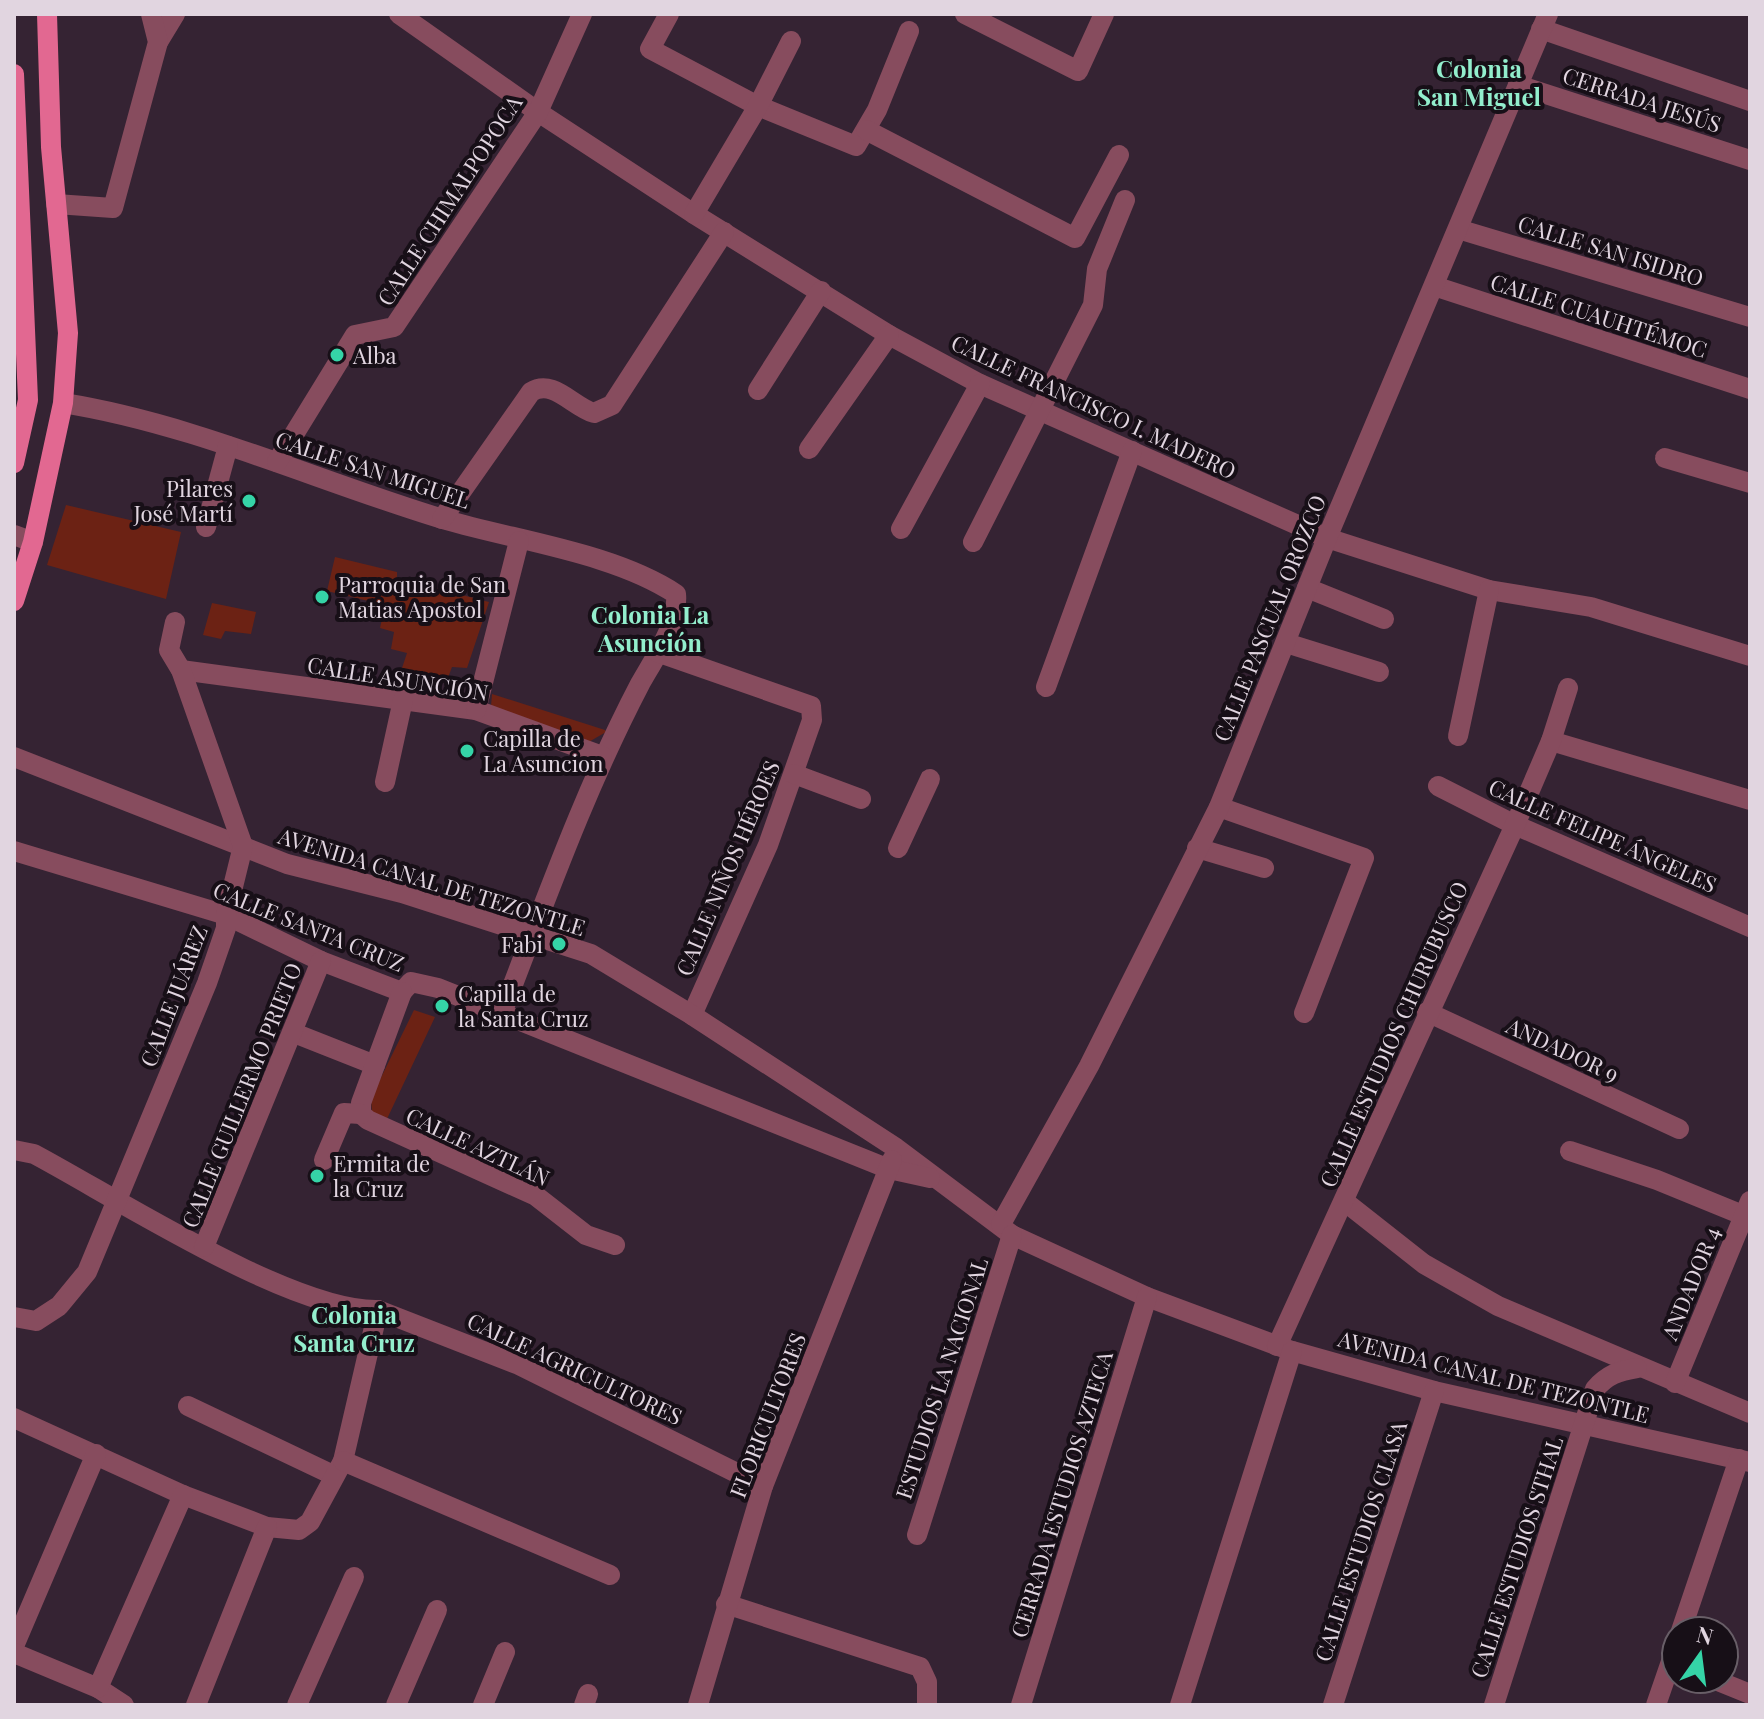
<svg xmlns="http://www.w3.org/2000/svg" width="1764" height="1719" viewBox="0 0 1764 1719" font-family="'Playfair Display',serif">
  <rect width="100%" height="100%" fill="#352333"/>
  <g fill="#6c2214">
    <polygon points="66,505 181,532 166,599 47,565"/>
    <polygon points="335,557 397,572 397,578 489,602 467,668 452,667 446,683 400,674 407,653 391,649 394,632 380,628 385,605 327,591"/>
    <polygon points="212,603 256,612 251,634 225,631 221,639 203,635"/>
    <polygon points="492,694 605,730 606,732 587,743 491,706"/>
    <polygon points="414,1010 435,1017 386,1121 372,1113 371,1098"/>
  </g>
  <g fill="none" stroke-linecap="round" stroke-linejoin="round">
    <g stroke="#874c5e" stroke-width="20">
      <polyline points="399,14 538,112 694,214 889,335 980,384 1327,538 1489,590 1591,607 1750,656"/>
      <polyline points="669,14 650,49 758,106 856,146 877,110 909,31"/>
      <polyline points="965,14 1078,71 1104,14"/>
      <polyline points="1541,29 1750,101"/>
      <polyline points="158,42 175,14"/>
      <polyline points="1518,85 1750,160"/>
      <polyline points="866,130 1075,238 1119,155"/>
      <polyline points="56,204 113,208 158,42 151,14"/>
      <polyline points="694,214 758,106 791,41"/>
      <polyline points="1458,229 1750,317"/>
      <polyline points="1434,286 1750,389"/>
      <polyline points="758,390 821,291"/>
      <path d="M63 403C195 424 319 482 446 520 518 541 614 553 676 594 679 623 654 659 640 684 585 789 545 902 502 1013"/>
      <polyline points="809,449 889,335"/>
      <polyline points="1665,458 1750,483"/>
      <polyline points="277,462 355,335 394,327 538,112 582,14"/>
      <path d="M442 519 531 392C553 378 573 407 594 413L612 405 724 232"/>
      <polyline points="206,527 228,446"/>
      <polyline points="901,529 980,384"/>
      <polyline points="14,535 33,542"/>
      <polyline points="973,542 1093,305 1097,269 1125,200"/>
      <polyline points="1307,588 1384,619"/>
      <polyline points="1286,643 1379,672"/>
      <polyline points="657,652 811,706 812,720 768,845 692,1015"/>
      <polyline points="181,670 476,710 602,756"/>
      <polyline points="1046,687 1132,451"/>
      <polyline points="476,710 519,541"/>
      <polyline points="1458,736 1489,590"/>
      <polyline points="1551,741 1750,800"/>
      <polyline points="14,757 287,864 402,893 591,954 692,1015 896,1148 1012,1235 1147,1297 1292,1351 1434,1391 1750,1462"/>
      <polyline points="794,774 861,799"/>
      <polyline points="385,782 403,700"/>
      <polyline points="1438,786 1515,825 1750,927"/>
      <polyline points="1219,807 1364,858 1304,1013"/>
      <polyline points="898,848 930,779"/>
      <polyline points="1197,848 1264,868"/>
      <polyline points="14,851 226,915 321,961 402,992 411,982 438,988 889,1169 930,1178"/>
      <polyline points="1427,1012 1679,1129"/>
      <polyline points="294,1033 375,1065"/>
      <polyline points="361,1114 368,1120 536,1196 586,1235 615,1245"/>
      <polyline points="361,1114 361,1103 402,992"/>
      <path d="M14 1150 34 1154C115 1197 292 1312 378 1310L519 1365 763 1486"/>
      <polyline points="1570,1151 1657,1180 1750,1218"/>
      <polyline points="324,1160 344,1113 361,1114"/>
      <polyline points="1344,1201 1424,1264 1498,1306 1750,1413"/>
      <polyline points="1001,1224 1089,1066 1219,807 1327,538 1548,14"/>
      <polyline points="204,1247 321,961"/>
      <polyline points="14,1317 36,1321 59,1306 87,1272 207,983 226,928 226,915 243,846 181,670 169,650 175,622"/>
      <polyline points="1277,1346 1515,825 1551,741 1568,688"/>
      <polyline points="1675,1383 1750,1201"/>
      <polyline points="188,1406 333,1475"/>
      <polyline points="14,1418 183,1495 267,1527 299,1530 310,1522 343,1461 378,1310"/>
      <polyline points="343,1461 610,1575"/>
      <polyline points="917,1535 1012,1235"/>
      <polyline points="726,1604 920,1667 927,1682 927,1705"/>
      <polyline points="1681,1631 1739,1459"/>
      <polyline points="14,1646 96,1454"/>
      <polyline points="14,1653 98,1688 124,1705"/>
      <polyline points="1713,1679 1750,1694"/>
      <polyline points="98,1688 183,1495"/>
      <polyline points="196,1705 267,1527"/>
      <polyline points="297,1705 354,1577"/>
      <polyline points="396,1705 437,1610"/>
      <polyline points="483,1705 505,1652"/>
      <polyline points="584,1705 588,1694"/>
      <polyline points="698,1705 763,1486 892,1160"/>
      <polyline points="1021,1705 1147,1297"/>
      <polyline points="1180,1705 1292,1351"/>
      <polyline points="1333,1705 1434,1391"/>
      <path d="M1494 1705 1595 1389C1607 1375 1618 1371 1637 1368"/>
      <polyline points="1656,1705 1676,1647"/>
    </g>
    <g stroke="#e26891" stroke-width="20">
      <polyline points="14,74 28,400 14,463"/>
      <polyline points="14,601 33,542 63,403 68,333 51,147 47,14"/>
    </g>
  </g>
  <g fill="#35d4a7" stroke="#170f17" stroke-width="3">
    <circle cx="337" cy="355" r="8"/>
    <circle cx="249" cy="501" r="8"/>
    <circle cx="322" cy="597" r="8"/>
    <circle cx="467" cy="751" r="8"/>
    <circle cx="559" cy="944" r="8"/>
    <circle cx="442" cy="1006" r="8"/>
    <circle cx="317" cy="1176" r="8"/>
  </g>
  <g text-anchor="middle" dominant-baseline="central" stroke-width="8" stroke-linejoin="round" paint-order="stroke">
    <g font-size="22" fill="#e1d5e0" stroke="#170f17">
      <text transform="translate(1642 99) rotate(18)">CERRADA JESÚS</text>
      <text transform="translate(449 200) rotate(-57)">CALLE CHIMALPOPOCA</text>
      <text transform="translate(1611 250) rotate(17)">CALLE SAN ISIDRO</text>
      <text transform="translate(1599 315) rotate(18)">CALLE CUAUHTÉMOC</text>
      <text transform="translate(1094 406) rotate(25)">CALLE FRANCISCO I. MADERO</text>
      <text transform="translate(373 469) rotate(18)">CALLE SAN MIGUEL</text>
      <text transform="translate(1269 618) rotate(-68)">CALLE PASCUAL OROZCO</text>
      <text transform="translate(398 678) rotate(9)">CALLE ASUNCIÓN</text>
      <text transform="translate(1603 835) rotate(24)">CALLE FELIPE ÁNGELES</text>
      <text transform="translate(727 868) rotate(-67)">CALLE NIÑOS HÉROES</text>
      <text transform="translate(432 881) rotate(17)">AVENIDA CANAL DE TEZONTLE</text>
      <text transform="translate(309 926) rotate(22)">CALLE SANTA CRUZ</text>
      <text transform="translate(173 996) rotate(-69)">CALLE JUÁREZ</text>
      <text transform="translate(1393 1034) rotate(-66)">CALLE ESTUDIOS CHURUBUSCO</text>
      <text transform="translate(1563 1049) rotate(25)">ANDADOR 9</text>
      <text transform="translate(241 1095) rotate(-68)">CALLE GUILLERMO PRIETO</text>
      <text transform="translate(478 1146) rotate(25)">CALLE AZTLÁN</text>
      <text transform="translate(1690 1283) rotate(-68)">ANDADOR 4</text>
      <text transform="translate(575 1368) rotate(25)">CALLE AGRICULTORES</text>
      <text transform="translate(1494 1376) rotate(14)">AVENIDA CANAL DE TEZONTLE</text>
      <text transform="translate(941 1378) rotate(-72)">ESTUDIOS LA NACIONAL</text>
      <text transform="translate(767 1415) rotate(-69)">FLORICULTORES</text>
      <text transform="translate(1061 1494) rotate(-73)">CERRADA ESTUDIOS AZTECA</text>
      <text transform="translate(1360 1541) rotate(-72)">CALLE ESTUDIOS CLASA</text>
      <text transform="translate(1516 1557) rotate(-72)">CALLE ESTUDIOS STHAL</text>
    </g>
    <g font-size="22" fill="#e1d5e0" stroke="#170f17" text-anchor="start">
      <text x="353" y="355">Alba</text>
      <text x="233" y="488" text-anchor="end">Pilares<tspan x="233" dy="25">José Martí</tspan></text>
      <text x="338" y="584">Parroquia de San<tspan x="338" dy="25">Matias Apostol</tspan></text>
      <text x="483" y="738">Capilla de<tspan x="483" dy="25">La Asuncion</tspan></text>
      <text x="543" y="944" text-anchor="end">Fabi</text>
      <text x="458" y="993">Capilla de<tspan x="458" dy="25">la Santa Cruz</tspan></text>
      <text x="333" y="1163">Ermita de<tspan x="333" dy="25">la Cruz</tspan></text>
    </g>
    <g font-size="24" font-weight="bold" fill="#93eecd" stroke="#170f17">
      <text x="1479" y="68">Colonia<tspan x="1479" dy="28">San Miguel</tspan></text>
      <text x="650" y="614">Colonia La<tspan x="650" dy="28">Asunción</tspan></text>
      <text x="354" y="1314">Colonia<tspan x="354" dy="28">Santa Cruz</tspan></text>
    </g>
  </g>
  <rect width="1764" height="1719" fill="none" stroke="#e1d5e0" stroke-width="32"/>
  <g transform="translate(1700 1655) rotate(14)"><circle r="38" fill="#170f17" stroke="#685e67" stroke-width="2"/>
  <path d="M0-6L14 30L0 20L-14 30Z" fill="#35d4a7"/>
  <text y="-12" font-size="22" font-weight="bold" text-anchor="middle" fill="#e1d5e0">N</text>
  </g>
</svg>
